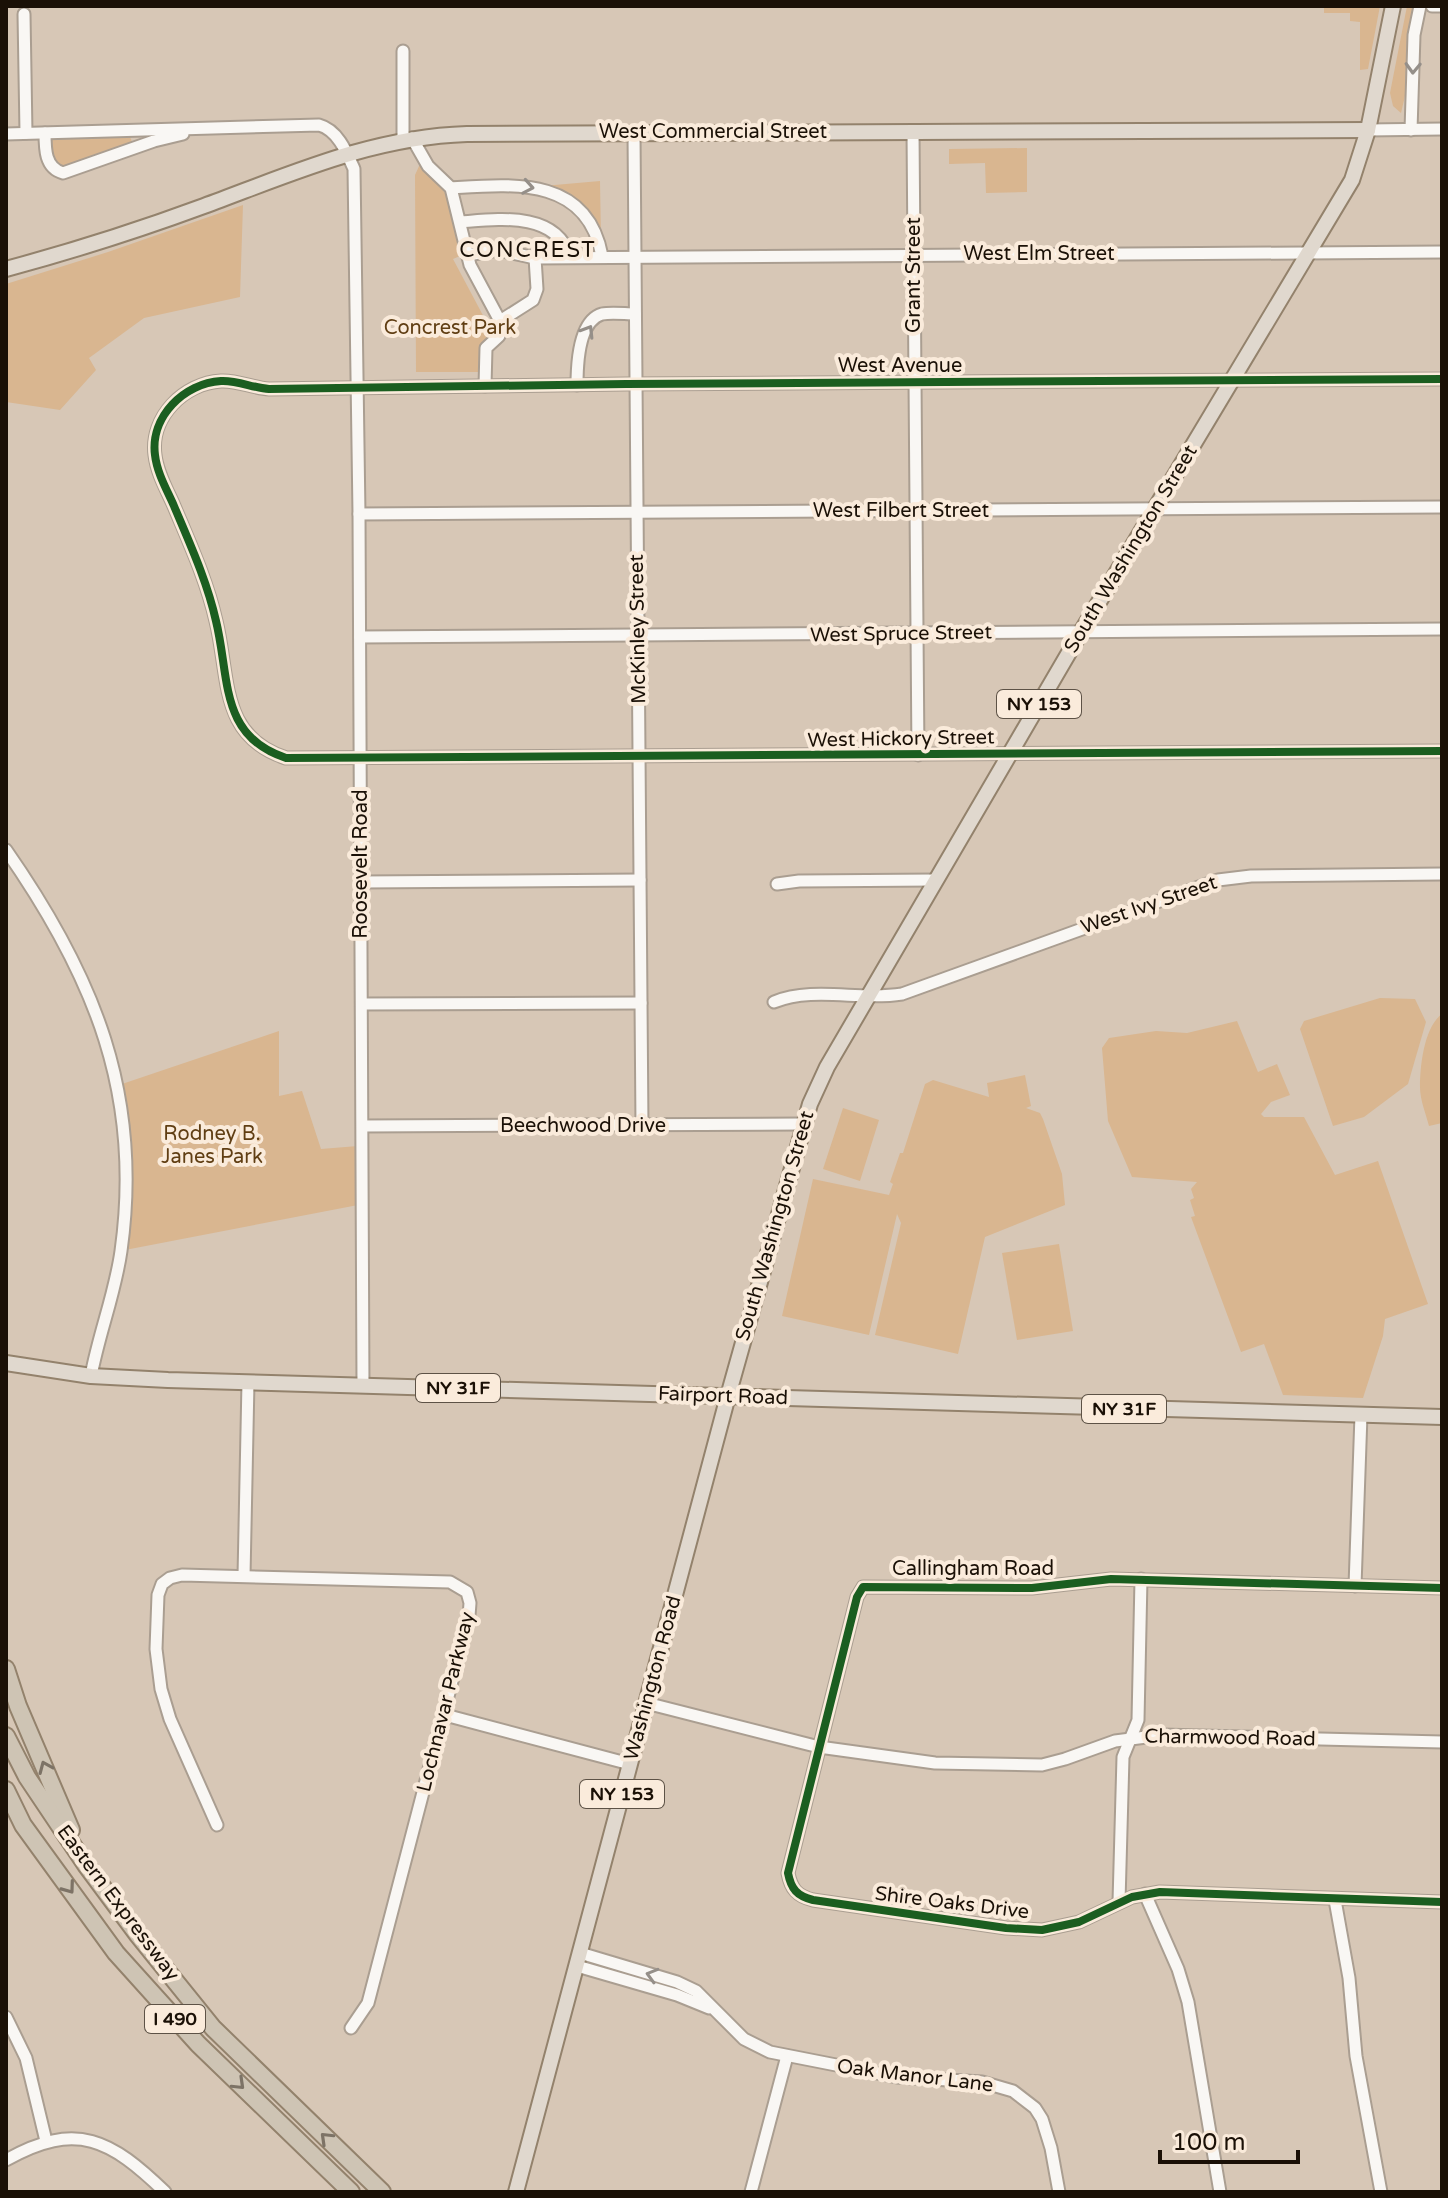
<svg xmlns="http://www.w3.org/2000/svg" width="1448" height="2198" viewBox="0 0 1448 2198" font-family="'Varela Round',sans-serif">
  <rect width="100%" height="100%" fill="#d7c7b6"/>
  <g fill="#d9b690">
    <polygon points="1324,6 1380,6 1368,69 1360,70 1360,22 1350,21 1350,13 1324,13"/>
    <polygon points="1407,6 1415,6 1407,41 1405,96 1401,113 1393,106 1390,93"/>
    <polygon points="130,137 133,144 61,169 51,158 49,138"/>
    <polygon points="1027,148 1027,192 986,193 985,163 949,164 949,149"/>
    <path d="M420 164 447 195 456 222 460 256 453 259 487 323 494 320C497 332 488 337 481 346L480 372H416L415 175Z"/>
    <polygon points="600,181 601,239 593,224 543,186"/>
    <polygon points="243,205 240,297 144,318 89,358 96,370 60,410 6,402 6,284 108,252"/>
    <polygon points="1380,998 1415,999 1426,1022 1408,1084 1364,1117 1333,1126 1300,1029 1304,1021"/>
    <path d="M1442 1014V1123L1429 1126C1426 1114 1420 1100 1420 1087 1420 1066 1424 1027 1442 1014Z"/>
    <polygon points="1237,1021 1258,1072 1277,1064 1290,1095 1271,1102 1261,1114 1264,1117 1304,1117 1335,1175 1378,1161 1428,1304 1385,1319 1383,1336 1363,1398 1283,1395 1264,1344 1241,1352 1191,1217 1195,1216 1190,1200 1194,1198 1191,1189 1197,1182 1132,1177 1108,1121 1102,1048 1109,1038 1156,1031 1187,1033"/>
    <polygon points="279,1031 279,1096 302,1091 321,1149 358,1146 358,1205 125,1250 129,1134 122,1084"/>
    <polygon points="1025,1075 1031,1106 1026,1108 1040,1113 1043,1119 1062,1174 1065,1205 985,1237 958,1354 875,1335 901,1223 897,1214 869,1335 782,1316 813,1179 889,1195 893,1184 890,1182 900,1153 903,1153 925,1084 933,1080 989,1097 987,1083"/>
    <polygon points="843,1108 879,1120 860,1181 823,1169"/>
    <polygon points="1059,1244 1073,1331 1017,1340 1002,1253"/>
  </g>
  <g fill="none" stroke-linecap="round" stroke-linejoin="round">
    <g stroke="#aa9e91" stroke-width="15">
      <g id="minor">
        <polyline points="1432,6 1442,6"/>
        <polyline points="24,14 26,133"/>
        <polyline points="1368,130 1442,129"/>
        <polyline points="1411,130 1414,35 1420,6"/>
        <polyline points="913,131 918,755"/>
        <path d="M45 133C45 149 45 168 63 173L154 141 183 134"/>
        <polyline points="634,133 642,1126"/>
        <path d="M6 134 319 125C338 130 347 153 354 169L359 514 363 1385"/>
        <polyline points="412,138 428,166 451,188 470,265 500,321 499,336 486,348 485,386"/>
        <polyline points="403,139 403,51"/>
        <path d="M451 188C513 184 587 176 602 256"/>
        <path d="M461 222C499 219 556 211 570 257"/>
        <polyline points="467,255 498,250 535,258"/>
        <polyline points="500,321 533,300 537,289 535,258 1442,252"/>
        <path d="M1442 379 626 384 269 389C253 388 237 380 221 381 184 383 150 417 155 455 157 473 167 490 174 506 190 544 207 581 216 621 230 678 219 736 286 758L1442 751"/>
        <path d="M577 385C577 366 578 321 602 314 612 312 625 314 635 314"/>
        <polyline points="359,514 1442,507"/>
        <polyline points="360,637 1442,629"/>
        <path d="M6 850C94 976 143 1095 121 1251 115 1294 99 1333 91 1376"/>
        <polyline points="361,882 640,880"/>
        <polyline points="777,884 799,881 935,880"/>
        <path d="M774 1002C814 986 860 1001 902 994L1218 880 1251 876 1442 874"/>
        <polyline points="362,1004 641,1003"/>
        <polyline points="363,1126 802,1124"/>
        <polyline points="244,1576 248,1382"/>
        <polyline points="1355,1586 1361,1415"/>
        <path d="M1442 1588 1111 1579 1032 1588 863 1587 857 1597 788 1873C791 1889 797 1896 813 1900L1006 1928 1042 1930 1079 1922 1132 1897 1160 1892 1442 1902"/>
        <polyline points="646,1703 819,1747 935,1763 1042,1765 1065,1759 1115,1741 1162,1735 1442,1742"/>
        <polyline points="445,1715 630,1764"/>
        <polyline points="217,1825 170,1719 161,1689 156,1649 158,1595 162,1584 170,1578 182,1575 450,1582 467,1592 470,1603 469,1616 368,2003 351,2028"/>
        <polyline points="1145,1894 1178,1969 1188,2002 1220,2192"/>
        <polyline points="1335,1900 1349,1978 1356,2056 1381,2192"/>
        <polyline points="1119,1902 1123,1757 1138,1720 1141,1579"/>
        <polyline points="580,1953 677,1982 696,1991 744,2039 770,2052 897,2077 982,2082 1013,2091 1035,2108 1042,2119 1051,2148 1059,2192"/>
        <polyline points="577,1966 677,1995 709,2008"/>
        <polyline points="6,2017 26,2058 46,2141"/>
        <path d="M6 2160C77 2120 111 2140 165 2192"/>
        <polyline points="751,2192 787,2056"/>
      </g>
    </g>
    <g stroke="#93826c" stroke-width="18">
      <g id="major">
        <path d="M6 269C73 251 139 230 204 206 291 174 372 137 467 134L1368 130"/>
        <polyline points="6,1363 91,1376 168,1380 1442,1417"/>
        <polyline points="516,2192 728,1396 810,1104 827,1067 1081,632 1352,180 1368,130 1393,6"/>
      </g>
    </g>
    <g stroke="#93826c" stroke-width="20">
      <g id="highway">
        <polyline points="6,1669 18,1706 71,1830"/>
        <polyline points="6,1736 27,1777 86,1865 138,1935 213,2028 382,2192"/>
        <polyline points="6,1790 23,1825 116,1953 198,2044 351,2192"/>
      </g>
    </g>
    <use href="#minor" stroke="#f9f7f4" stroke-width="11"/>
    <use href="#major" stroke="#e0d8ce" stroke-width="14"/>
    <use href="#highway" stroke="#cec4b4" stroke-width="16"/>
    <g stroke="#faebdb" stroke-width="13">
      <g id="cycleway">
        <path d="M1442 379 626 384 269 389C253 388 237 380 221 381 184 383 150 417 155 455 157 473 167 490 174 506 190 544 207 581 216 621 230 678 219 736 286 758L1442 751"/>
        <path d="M1442 1588 1111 1579 1032 1588 863 1587 857 1597 788 1873C791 1889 797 1896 813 1900L1006 1928 1042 1930 1079 1922 1132 1897 1160 1892 1442 1902"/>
      </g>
    </g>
    <use href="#cycleway" stroke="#1b5e20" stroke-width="8"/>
  </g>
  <defs><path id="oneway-chevron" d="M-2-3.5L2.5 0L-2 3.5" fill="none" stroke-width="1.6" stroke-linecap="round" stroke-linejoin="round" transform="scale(2)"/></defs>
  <g stroke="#958f89">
    <use href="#oneway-chevron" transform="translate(1413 68) rotate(92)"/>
    <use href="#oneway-chevron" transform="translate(528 187) rotate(10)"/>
    <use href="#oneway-chevron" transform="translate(588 331) rotate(-58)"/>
    <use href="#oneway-chevron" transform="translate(652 1975) rotate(-164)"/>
  </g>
  <g stroke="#7d7366">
    <use href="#oneway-chevron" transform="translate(45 1767) rotate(-113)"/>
    <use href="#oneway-chevron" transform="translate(69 1888) rotate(54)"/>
    <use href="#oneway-chevron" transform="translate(239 2084) rotate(44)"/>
    <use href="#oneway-chevron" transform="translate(326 2138) rotate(-136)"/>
  </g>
  <g text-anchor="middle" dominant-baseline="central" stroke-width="8" stroke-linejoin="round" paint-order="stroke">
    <g fill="#faebdb" stroke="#5d5246" stroke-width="2">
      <rect x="997" y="690" width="84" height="28" rx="6"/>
      <rect x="416" y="1374" width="84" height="28" rx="6"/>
      <rect x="1082" y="1395" width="84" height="28" rx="6"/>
      <rect x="580" y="1780" width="84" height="28" rx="6"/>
      <rect x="145" y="2005" width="60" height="28" rx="6"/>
    </g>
    <g font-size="18" font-weight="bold" fill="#1a1006">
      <text x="1039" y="704">NY 153</text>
      <text x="458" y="1388">NY 31F</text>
      <text x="1124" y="1409">NY 31F</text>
      <text x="622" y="1794">NY 153</text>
      <text x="175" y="2019">I 490</text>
    </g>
    <g font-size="20" fill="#1a1006" stroke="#faebdb">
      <text x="713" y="132">West Commercial Street</text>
      <text x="1039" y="254">West Elm Street</text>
      <text transform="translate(914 275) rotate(-90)">Grant Street</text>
      <text x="900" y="366">West Avenue</text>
      <text x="901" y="511">West Filbert Street</text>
      <text transform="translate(1131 549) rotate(-59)">South Washington Street</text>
      <text transform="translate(638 629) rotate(-91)">McKinley Street</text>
      <text transform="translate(901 634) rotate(-1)">West Spruce Street</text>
      <text transform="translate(901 739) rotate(-1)">West Hickory Street</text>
      <text transform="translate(361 864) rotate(-90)">Roosevelt Road</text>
      <text transform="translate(1149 905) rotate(-19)">West Ivy Street</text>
      <text x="583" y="1126">Beechwood Drive</text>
      <text transform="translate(775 1226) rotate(-74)">South Washington Street</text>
      <text transform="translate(723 1396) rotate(2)">Fairport Road</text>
      <text x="973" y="1569">Callingham Road</text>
      <text transform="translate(653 1678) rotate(-75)">Washington Road</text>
      <text transform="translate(446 1702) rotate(-76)">Lochnavar Parkway</text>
      <text transform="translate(1230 1738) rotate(1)">Charmwood Road</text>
      <text transform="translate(118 1903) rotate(53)">Eastern Expressway</text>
      <text transform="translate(952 1903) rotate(7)">Shire Oaks Drive</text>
      <text transform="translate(915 2076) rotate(7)">Oak Manor Lane</text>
    </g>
    <g font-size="20" fill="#603e13" stroke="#faebdb">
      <text x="450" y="328">Concrest Park</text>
      <text x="212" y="1134">Rodney B.<tspan x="212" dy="23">Janes Park</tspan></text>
    </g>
    <g font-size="22" letter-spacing="2" fill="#1a1006" stroke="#faebdb">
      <text x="528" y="250">CONCREST</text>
    </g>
  </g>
  <rect width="1448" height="2198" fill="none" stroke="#1a1006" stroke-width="16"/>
  <path d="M1160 2150v12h138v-12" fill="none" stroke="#1a1006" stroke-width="4"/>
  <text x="1172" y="2150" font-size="24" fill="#1a1006" stroke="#faebdb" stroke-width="6" paint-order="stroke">100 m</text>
</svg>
